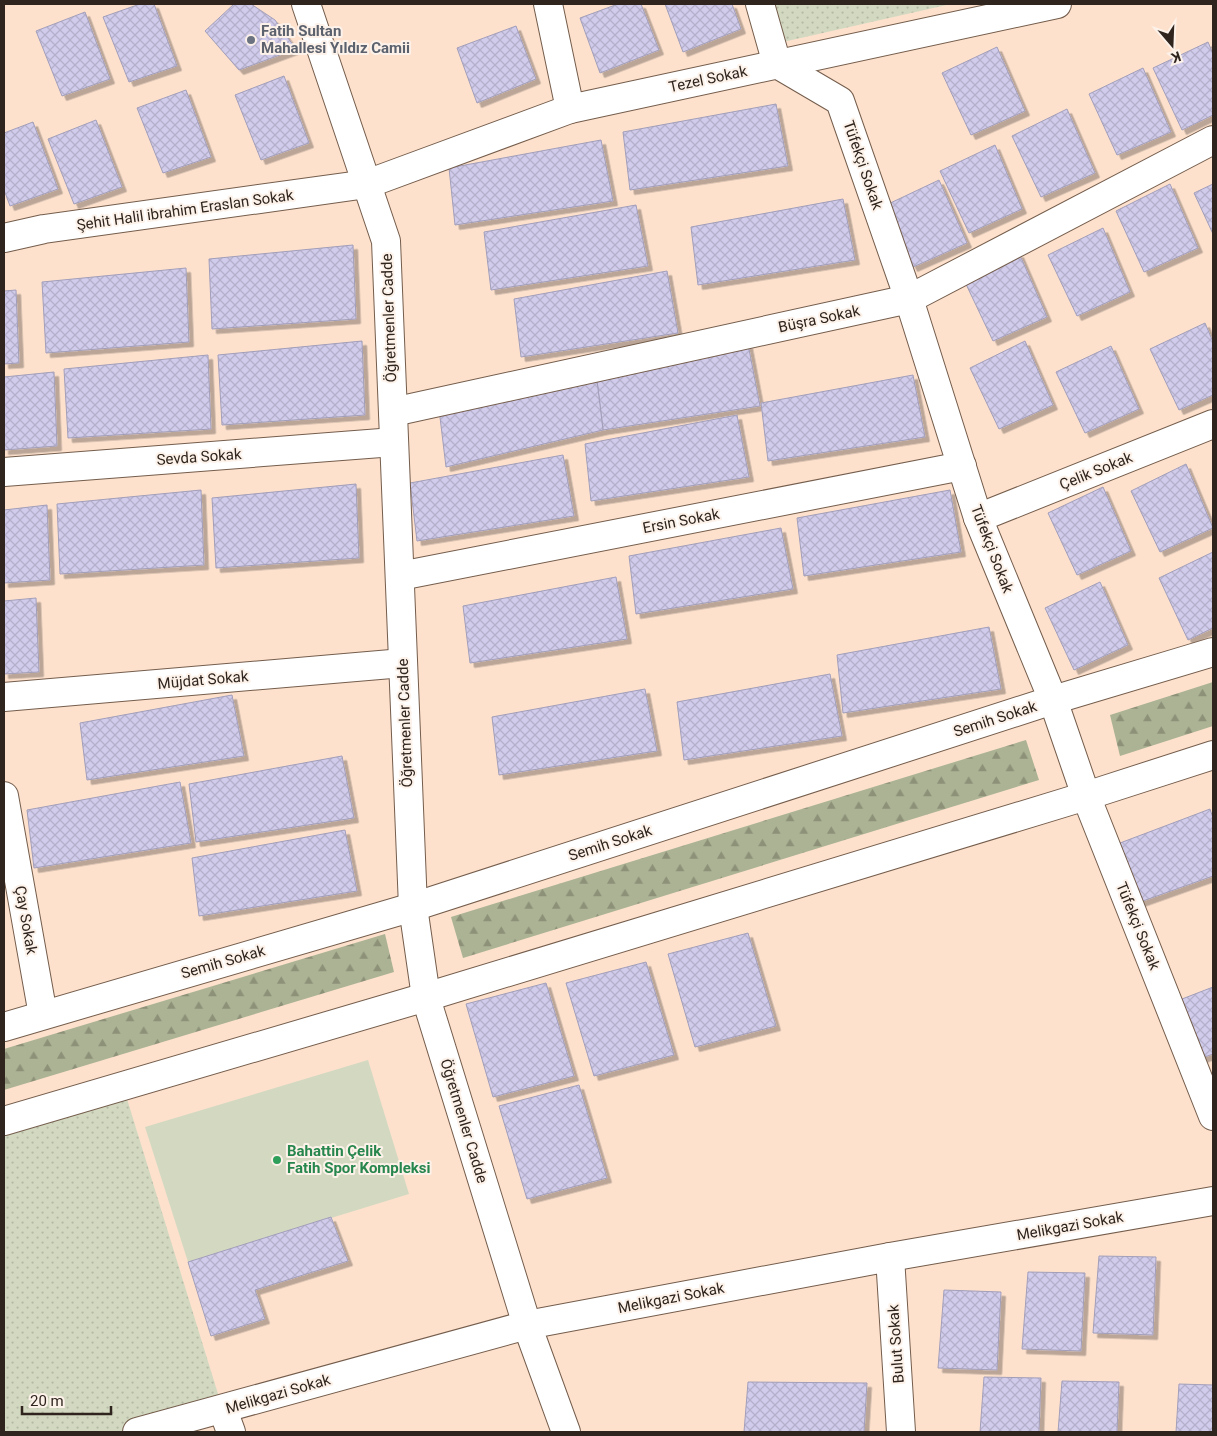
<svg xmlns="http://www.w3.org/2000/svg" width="1217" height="1436" viewBox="0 0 1217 1436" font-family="Roboto,sans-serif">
  <defs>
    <pattern id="green-dots" width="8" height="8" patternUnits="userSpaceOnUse" patternTransform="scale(1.25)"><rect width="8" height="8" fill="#d3d9c1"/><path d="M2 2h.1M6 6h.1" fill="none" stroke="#b5baa5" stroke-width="1.8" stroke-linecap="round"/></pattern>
    <pattern id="forest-firs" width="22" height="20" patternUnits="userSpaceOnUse" patternTransform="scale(1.25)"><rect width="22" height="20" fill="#abb394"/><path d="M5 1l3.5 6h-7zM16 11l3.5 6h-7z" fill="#8c9178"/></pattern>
    <pattern id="building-cross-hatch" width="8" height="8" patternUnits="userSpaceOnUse" patternTransform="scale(1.25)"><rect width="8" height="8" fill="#d1ccec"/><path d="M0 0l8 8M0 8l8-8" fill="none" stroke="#b4afca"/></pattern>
    <filter id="shadow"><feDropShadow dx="4.5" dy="4.5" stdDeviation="0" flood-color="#0004"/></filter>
  </defs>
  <rect width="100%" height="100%" fill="#fde1cd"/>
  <g fill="url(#green-dots)">
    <polygon points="773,4 951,4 783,42"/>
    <polygon points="123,1086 223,1410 137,1432 4,1432 4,1121"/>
  </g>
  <g fill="url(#forest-firs)">
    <polygon points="1213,682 1213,726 1120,756 1110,715"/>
    <polygon points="1026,740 1039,780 463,958 451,917"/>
    <polygon points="385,934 394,972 4,1090 4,1049"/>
  </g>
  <polygon fill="#d3d9c1" points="368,1060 409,1194 188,1262 145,1127"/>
  <g fill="url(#building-cross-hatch)" stroke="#a29eb9" filter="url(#shadow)">
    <polygon points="140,4 154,4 177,66 129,82 103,17"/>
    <polygon points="234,4 251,4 275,20 296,49 239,70 205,31"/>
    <polygon points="618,4 641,4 659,50 600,73 580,18"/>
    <polygon points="665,4 732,4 741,29 683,52"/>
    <polygon points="85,12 110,79 62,96 36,31"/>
    <polygon points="516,26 536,79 477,103 457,48"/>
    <polygon points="1208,42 1213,54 1213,115 1182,130 1153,68"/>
    <polygon points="997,47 1025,111 971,135 942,73"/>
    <polygon points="1143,68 1171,132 1117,155 1089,94"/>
    <polygon points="284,76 309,143 261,160 235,95"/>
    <polygon points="186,90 211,157 163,173 137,108"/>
    <polygon points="776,104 788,166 630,190 623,132"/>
    <polygon points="1067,109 1095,173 1041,197 1012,136"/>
    <polygon points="96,120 122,187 74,204 48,139"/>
    <polygon points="33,122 58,189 10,206 4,190 4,133"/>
    <polygon points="601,140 613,201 455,225 449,168"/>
    <polygon points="995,145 1022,209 969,233 940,171"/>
    <polygon points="939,180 967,243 913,267 884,206"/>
    <polygon points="1170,184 1198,248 1144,272 1116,211"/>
    <polygon points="1213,184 1213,234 1194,193"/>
    <polygon points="843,199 855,260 698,285 691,227"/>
    <polygon points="636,205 648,266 491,290 484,232"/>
    <polygon points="1103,228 1130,292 1077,316 1048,255"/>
    <polygon points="353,245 356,319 212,329 209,259"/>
    <polygon points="1019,253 1047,317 993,341 964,280"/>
    <polygon points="186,268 189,342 46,353 42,282"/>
    <polygon points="667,271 678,333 521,357 514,299"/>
    <polygon points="16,290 19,363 4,364 4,291"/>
    <polygon points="1205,323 1213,342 1213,395 1179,410 1150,349"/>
    <polygon points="362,341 365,415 222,425 218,355"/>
    <polygon points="1025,341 1053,405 999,429 970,368"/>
    <polygon points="748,344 760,406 603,430 596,372"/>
    <polygon points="1111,346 1139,409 1085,433 1056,372"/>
    <polygon points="208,355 211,429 68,438 64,369"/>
    <polygon points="54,372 57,446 4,450 4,377"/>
    <polygon points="596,372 603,430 446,467 439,409"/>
    <polygon points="913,375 925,437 768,461 761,403"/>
    <polygon points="737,415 749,477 591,501 585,444"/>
    <polygon points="563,455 574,516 417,541 410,483"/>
    <polygon points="1186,464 1213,528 1160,552 1131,491"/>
    <polygon points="356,484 359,558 216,568 212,498"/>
    <polygon points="1103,487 1131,551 1077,575 1048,513"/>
    <polygon points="201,490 204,565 60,574 57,504"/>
    <polygon points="950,490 961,552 804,576 797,518"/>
    <polygon points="47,505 50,580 4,583 4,510"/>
    <polygon points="781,528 793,589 636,614 629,556"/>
    <polygon points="1213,552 1213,628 1188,640 1159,578"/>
    <polygon points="616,577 627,639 470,663 463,606"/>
    <polygon points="1100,582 1128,645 1074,670 1045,608"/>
    <polygon points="36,598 39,672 4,674 4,601"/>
    <polygon points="989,627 1001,689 843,713 837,655"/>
    <polygon points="830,674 842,736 684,760 677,702"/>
    <polygon points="645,689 657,751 499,775 492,717"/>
    <polygon points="232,695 244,756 87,780 80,723"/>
    <polygon points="342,756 354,818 196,842 189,784"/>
    <polygon points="180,782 191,843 34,868 27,810"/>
    <polygon points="1210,809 1213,818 1213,876 1140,902 1120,843"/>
    <polygon points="345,830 357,891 199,916 192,858"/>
    <polygon points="748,933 776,1026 695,1047 668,954"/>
    <polygon points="646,962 674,1055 594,1076 566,983"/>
    <polygon points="546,983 574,1076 493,1097 466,1004"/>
    <polygon points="1213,987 1213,1054 1202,1058 1182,999"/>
    <polygon points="579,1085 607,1178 527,1199 499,1106"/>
    <polygon points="331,1217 348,1261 255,1290 265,1319 211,1336 188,1262"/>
    <polygon points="1099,1256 1156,1257 1153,1335 1093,1333"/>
    <polygon points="1028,1272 1085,1273 1081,1351 1022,1349"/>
    <polygon points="944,1290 1001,1292 997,1370 938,1368"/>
    <polygon points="984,1377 1041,1378 1039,1432 980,1432"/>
    <polygon points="1062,1381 1119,1382 1117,1432 1058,1432"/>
    <polygon points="748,1382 867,1383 864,1432 744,1432"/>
    <polygon points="1179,1384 1213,1385 1213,1432 1176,1432"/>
  </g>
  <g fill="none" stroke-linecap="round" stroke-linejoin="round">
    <g stroke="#745d4c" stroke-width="30">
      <g id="minor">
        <polyline points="548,4 570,109"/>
        <polyline points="760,4 777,64 840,101 909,299 978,518 1053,700 1086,796 1213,1116"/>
        <polyline points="4,238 44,229 367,184 570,109 1057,4"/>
        <polyline points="393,412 909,299 1213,140"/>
        <polyline points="4,472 394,442"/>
        <polyline points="978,518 1213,424"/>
        <polyline points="400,576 962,466"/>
        <polyline points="4,697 403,663"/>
        <polyline points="4,796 43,1015"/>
        <polyline points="4,1027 413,907 1053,700 1213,652"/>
        <polyline points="4,1121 426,997 1086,796 1213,755"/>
        <polyline points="890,1257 901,1432"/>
        <polyline points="223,1410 231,1432"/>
        <polyline points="137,1432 527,1325 890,1257 1213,1201"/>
      </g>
    </g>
    <g stroke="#745d4c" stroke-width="30">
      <polyline id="tertiary" points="306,4 386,241 413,907 426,997 430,1011 527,1325 566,1432"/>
    </g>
    <use href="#minor" stroke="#fff" stroke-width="28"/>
    <use href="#tertiary" stroke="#fff" stroke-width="28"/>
  </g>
  <circle fill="#6b7280" stroke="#fdf2ea" stroke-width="2" cx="251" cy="40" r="5"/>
  <circle fill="#2e9e5b" stroke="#fdf2ea" stroke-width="2" cx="277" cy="1160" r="5"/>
  <g text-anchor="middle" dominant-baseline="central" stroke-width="4" stroke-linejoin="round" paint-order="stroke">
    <g font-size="15" font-weight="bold" fill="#5b616d" stroke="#fdf2ea" text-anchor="start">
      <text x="261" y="31">Fatih Sultan<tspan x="261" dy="17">Mahallesi Yıldız Camii</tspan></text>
    </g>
    <g font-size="15" fill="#2f251e" stroke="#fdf2ea">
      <text transform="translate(708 79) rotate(-12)">Tezel Sokak</text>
      <text transform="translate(863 165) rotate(71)">Tüfekçi Sokak</text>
      <text transform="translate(185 210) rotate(-8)">Şehit Halil ibrahim Eraslan Sokak</text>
      <text transform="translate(389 318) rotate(-92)">Öğretmenler Cadde</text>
      <text transform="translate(819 319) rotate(-12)">Büşra Sokak</text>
      <text transform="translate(199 457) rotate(-4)">Sevda Sokak</text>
      <text transform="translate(1096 471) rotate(-22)">Çelik Sokak</text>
      <text transform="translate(681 521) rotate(-11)">Ersin Sokak</text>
      <text transform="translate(992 549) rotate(69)">Tüfekçi Sokak</text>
      <text transform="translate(203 680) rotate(-5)">Müjdat Sokak</text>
      <text transform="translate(995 719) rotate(-18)">Semih Sokak</text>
      <text transform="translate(405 723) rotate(-92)">Öğretmenler Cadde</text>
      <text transform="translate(610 843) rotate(-18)">Semih Sokak</text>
      <text transform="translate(26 920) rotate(80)">Çay Sokak</text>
      <text transform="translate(1138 926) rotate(68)">Tüfekçi Sokak</text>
      <text transform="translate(223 962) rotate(-16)">Semih Sokak</text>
      <text transform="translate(464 1121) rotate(73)">Öğretmenler Cadde</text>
      <text transform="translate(1070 1226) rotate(-10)">Melikgazi Sokak</text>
      <text transform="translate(671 1298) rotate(-11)">Melikgazi Sokak</text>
      <text transform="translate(896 1344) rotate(-94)">Bulut Sokak</text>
      <text transform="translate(278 1394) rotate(-16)">Melikgazi Sokak</text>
    </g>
    <g font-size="15" font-weight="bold" fill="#27864d" stroke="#fdf2ea" text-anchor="start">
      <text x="287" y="1151">Bahattin Çelik<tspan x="287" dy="17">Fatih Spor Kompleksi</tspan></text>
    </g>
  </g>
  <rect width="1217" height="1436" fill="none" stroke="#2f251e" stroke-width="10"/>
  <g transform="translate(1172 45) rotate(161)" stroke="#fdf2ea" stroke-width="4" paint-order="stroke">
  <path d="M0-4L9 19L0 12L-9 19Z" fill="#2f251e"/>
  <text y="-8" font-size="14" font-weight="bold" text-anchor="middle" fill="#2f251e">K</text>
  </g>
  <path d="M22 1406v8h89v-8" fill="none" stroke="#2f251e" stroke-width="2.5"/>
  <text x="30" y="1406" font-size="15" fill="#2f251e" stroke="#fdf2ea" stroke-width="4" paint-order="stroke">20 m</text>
</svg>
